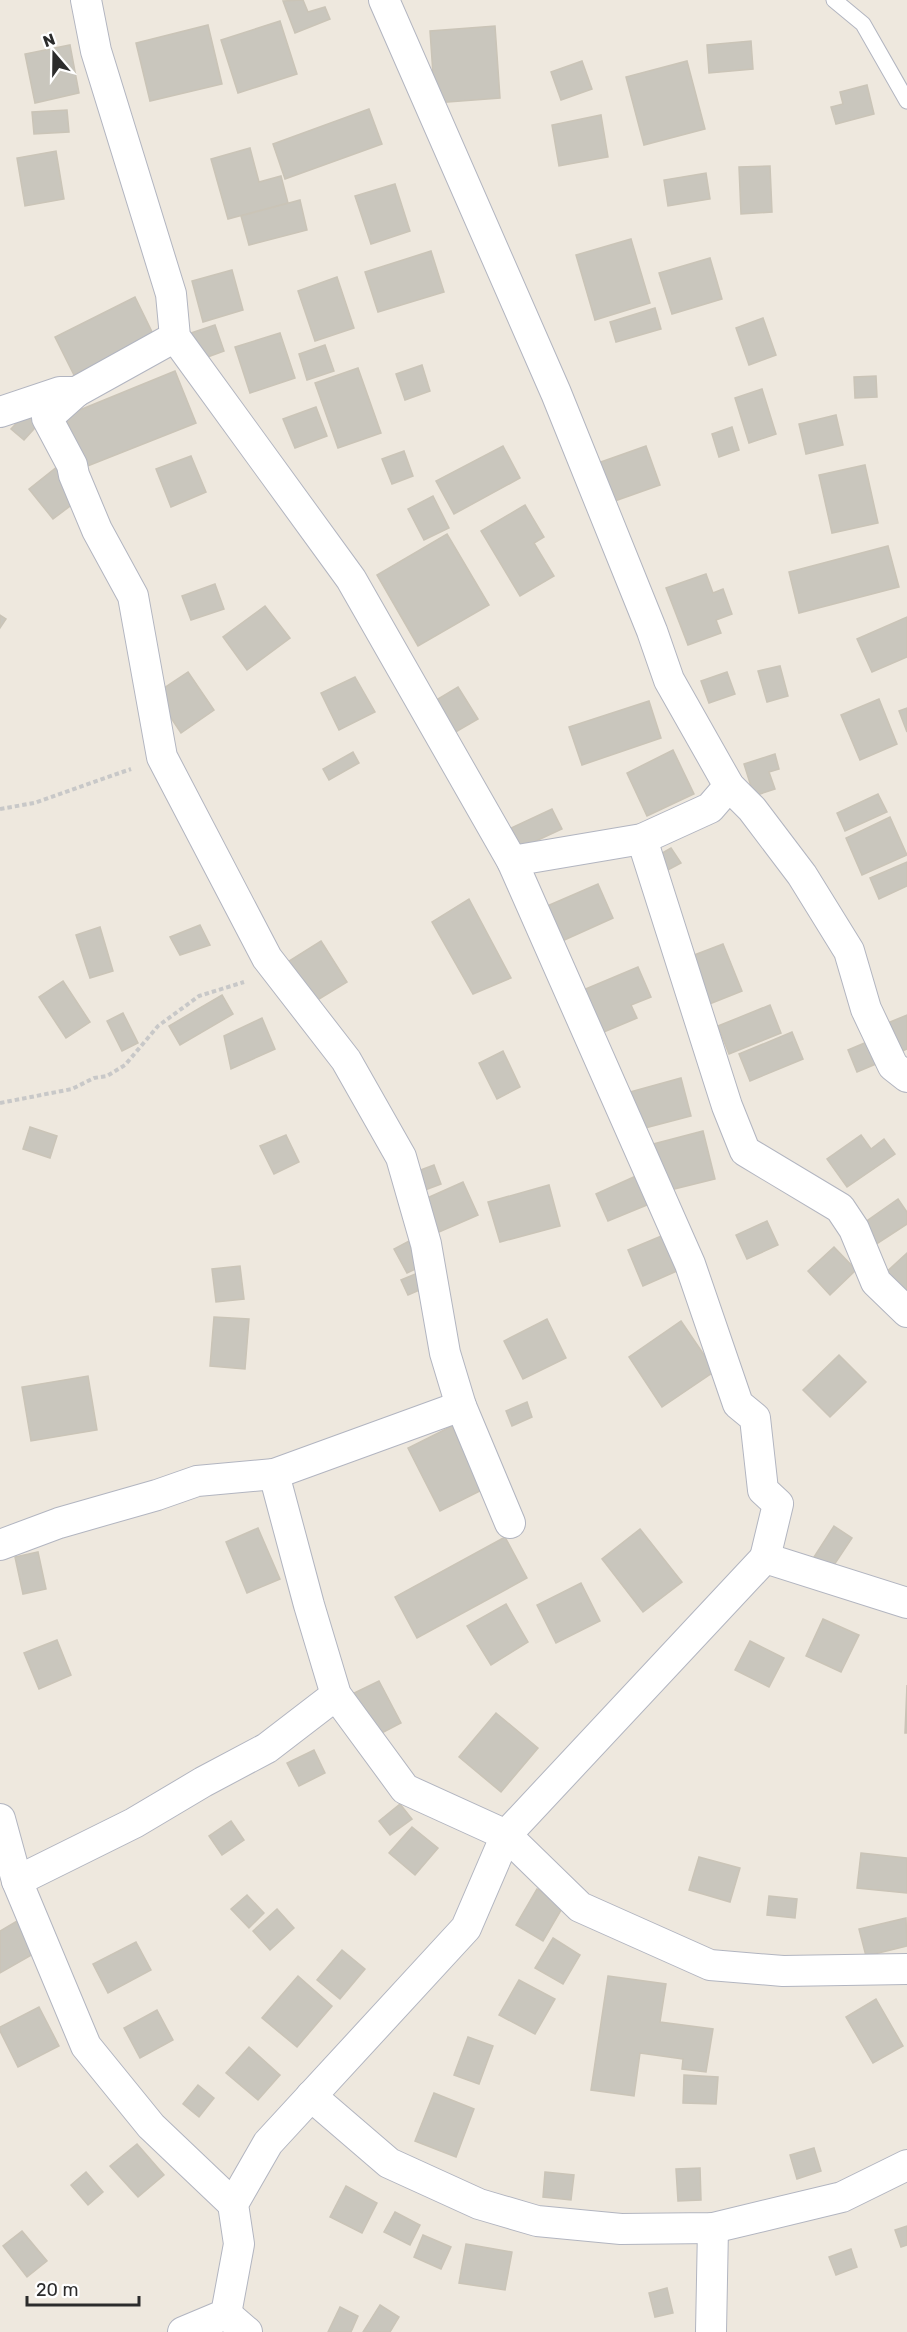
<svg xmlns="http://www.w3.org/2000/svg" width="907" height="2332" viewBox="0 0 907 2332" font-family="Rubik,sans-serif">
  <rect width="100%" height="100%" fill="#eee8de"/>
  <g fill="#c9c6bd" stroke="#cac4b7" stroke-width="1.5">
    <polygon points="303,0 308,12 325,7 330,19 295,33 283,1"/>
    <polygon points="280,21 297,74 238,93 221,40"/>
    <polygon points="208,25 222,84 150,101 136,43"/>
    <polygon points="495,26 500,98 435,103 430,31"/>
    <polygon points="751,41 753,69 709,73 707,45"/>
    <polygon points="70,45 79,93 35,103 25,54"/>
    <polygon points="582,61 592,89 561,100 551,72"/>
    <polygon points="687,61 705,129 644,145 626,77"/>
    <polygon points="867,85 874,114 836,124 831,107 843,104 840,92"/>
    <polygon points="369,109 382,144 285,179 273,144"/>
    <polygon points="67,110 69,132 34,134 32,112"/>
    <polygon points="601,115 608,157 559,166 552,125"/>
    <polygon points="250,148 259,182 281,176 288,203 228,219 211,159"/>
    <polygon points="56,151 64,199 25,206 17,158"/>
    <polygon points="770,166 772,212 741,214 739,167"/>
    <polygon points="706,173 710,199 668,206 664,180"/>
    <polygon points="395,184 410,231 371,244 355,196"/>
    <polygon points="300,200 307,230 249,245 241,216"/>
    <polygon points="631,239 650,303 595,320 576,255"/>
    <polygon points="431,251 444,292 378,312 365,272"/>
    <polygon points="710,258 722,299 672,314 659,273"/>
    <polygon points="232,270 243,310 203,322 192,281"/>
    <polygon points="337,277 354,328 315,341 298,291"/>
    <polygon points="135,297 154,336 74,375 55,337"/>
    <polygon points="655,308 661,329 616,342 610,322"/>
    <polygon points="763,318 776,355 749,365 736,328"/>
    <polygon points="215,325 224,351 194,362 185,335"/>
    <polygon points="280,333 295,378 250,393 235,347"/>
    <polygon points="325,345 334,371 307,380 299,354"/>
    <polygon points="422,365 430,391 405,400 396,374"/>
    <polygon points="358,368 381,433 338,448 315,383"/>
    <polygon points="175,371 196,423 85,467 65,416"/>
    <polygon points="876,376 877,397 855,398 854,377"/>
    <polygon points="762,389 776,434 749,443 735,398"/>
    <polygon points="316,407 327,436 295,448 283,419"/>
    <polygon points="30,409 42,420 24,440 11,429"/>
    <polygon points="836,415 843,445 806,454 799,424"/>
    <polygon points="732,427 739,450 719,457 712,434"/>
    <polygon points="503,446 520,478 454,514 436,481"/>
    <polygon points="646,446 660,485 612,502 598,463"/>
    <polygon points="404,451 413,476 392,484 382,459"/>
    <polygon points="191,456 206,492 171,507 156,469"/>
    <polygon points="865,465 878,523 832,533 819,475"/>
    <polygon points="58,466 82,497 53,519 29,489"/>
    <polygon points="433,496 449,528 424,540 408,509"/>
    <polygon points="525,505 544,537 534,543 554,576 520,596 481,531"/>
    <polygon points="447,534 489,605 418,646 377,575"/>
    <polygon points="888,546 899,587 799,613 789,572"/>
    <polygon points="706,574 713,593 723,589 732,614 716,620 721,633 688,645 666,588"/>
    <polygon points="215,584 224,609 191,620 182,596"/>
    <polygon points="265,606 290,638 247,670 223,637"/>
    <polygon points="0,615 6,619 0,628"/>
    <polygon points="907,617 907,657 872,672 857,639"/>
    <polygon points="780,666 788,696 767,702 758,671"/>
    <polygon points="188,672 214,710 181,733 155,694"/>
    <polygon points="727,672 735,694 709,703 701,681"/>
    <polygon points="355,677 375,712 339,730 321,693"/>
    <polygon points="458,687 478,719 447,737 428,705"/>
    <polygon points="879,699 897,744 860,760 841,715"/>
    <polygon points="649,701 661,738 582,765 569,727"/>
    <polygon points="907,708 907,732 899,711"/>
    <polygon points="673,750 694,794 647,816 627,773"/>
    <polygon points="353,752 359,763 329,780 323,769"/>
    <polygon points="775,754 779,769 769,772 775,789 754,796 744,764"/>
    <polygon points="878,794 887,812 845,831 837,813"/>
    <polygon points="552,809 562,829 521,848 511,828"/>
    <polygon points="890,817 907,855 862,875 846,838"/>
    <polygon points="671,848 681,863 666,871 657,856"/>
    <polygon points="907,862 907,886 879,899 870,878"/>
    <polygon points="598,884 613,918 560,942 545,907"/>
    <polygon points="469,899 511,978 473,994 432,922"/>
    <polygon points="200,925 210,945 180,955 170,937"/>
    <polygon points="100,927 113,971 90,978 76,935"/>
    <polygon points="321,941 347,982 311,1004 286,963"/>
    <polygon points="723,944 742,991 707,1005 689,957"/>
    <polygon points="638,967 651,997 631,1005 637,1018 599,1034 581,991"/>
    <polygon points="63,981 90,1022 66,1038 39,997"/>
    <polygon points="222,995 233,1014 180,1045 169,1026"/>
    <polygon points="770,1005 781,1033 729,1054 718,1026"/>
    <polygon points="123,1013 138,1043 122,1051 107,1021"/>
    <polygon points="907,1015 907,1049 896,1054 883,1025"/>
    <polygon points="262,1018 275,1049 231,1069 224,1036"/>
    <polygon points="792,1032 803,1059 750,1081 739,1054"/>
    <polygon points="874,1039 883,1061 857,1072 848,1050"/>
    <polygon points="503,1051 520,1087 497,1099 479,1063"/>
    <polygon points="681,1078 691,1116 641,1129 630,1092"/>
    <polygon points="30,1127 57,1136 50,1158 23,1149"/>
    <polygon points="703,1131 715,1179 666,1191 653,1144"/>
    <polygon points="286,1135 299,1162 274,1174 260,1146"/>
    <polygon points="861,1135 871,1149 884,1139 895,1154 847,1187 827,1159"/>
    <polygon points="434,1165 441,1184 425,1190 418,1171"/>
    <polygon points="647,1171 659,1200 608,1221 596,1194"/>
    <polygon points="463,1182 478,1215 439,1232 425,1199"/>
    <polygon points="549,1185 560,1226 500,1242 488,1202"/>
    <polygon points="898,1199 907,1212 907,1224 875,1245 861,1225"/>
    <polygon points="767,1221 778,1245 747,1259 736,1235"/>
    <polygon points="671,1232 686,1267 643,1286 628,1250"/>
    <polygon points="411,1240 424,1265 407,1273 394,1249"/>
    <polygon points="834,1247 856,1270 830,1295 808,1271"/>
    <polygon points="907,1253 907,1306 881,1277"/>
    <polygon points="240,1266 244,1299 216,1302 212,1269"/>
    <polygon points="425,1270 431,1285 408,1295 401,1280"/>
    <polygon points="214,1317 249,1319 245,1369 210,1366"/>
    <polygon points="547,1319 566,1358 523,1379 504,1341"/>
    <polygon points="681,1321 715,1371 662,1407 629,1357"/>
    <polygon points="839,1355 866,1382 830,1417 803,1390"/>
    <polygon points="88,1376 97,1430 31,1441 22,1387"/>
    <polygon points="527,1402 532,1417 512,1426 506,1411"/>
    <polygon points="452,1426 484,1489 440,1511 408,1448"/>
    <polygon points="834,1526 852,1538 832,1568 814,1557"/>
    <polygon points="258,1528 280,1579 247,1593 226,1542"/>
    <polygon points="640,1529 682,1582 643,1612 602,1559"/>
    <polygon points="505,1537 527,1578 417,1638 395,1597"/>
    <polygon points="38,1552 46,1589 23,1594 15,1557"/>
    <polygon points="581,1583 600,1621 556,1643 537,1605"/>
    <polygon points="506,1604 528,1642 491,1665 467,1626"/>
    <polygon points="823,1619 859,1635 841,1672 806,1656"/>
    <polygon points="57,1640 71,1675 39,1689 24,1653"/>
    <polygon points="750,1641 784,1658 769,1687 735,1670"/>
    <polygon points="379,1681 401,1723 376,1736 354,1693"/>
    <polygon points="907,1685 907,1733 905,1733"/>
    <polygon points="496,1713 538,1748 501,1792 459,1757"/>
    <polygon points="314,1750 325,1773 299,1786 287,1763"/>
    <polygon points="400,1804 412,1819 390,1835 379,1821"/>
    <polygon points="231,1821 244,1840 222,1855 209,1836"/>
    <polygon points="412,1827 438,1848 415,1875 389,1853"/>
    <polygon points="861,1853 907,1858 907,1893 857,1888"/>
    <polygon points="699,1857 740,1868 730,1902 689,1890"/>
    <polygon points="537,1889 564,1905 543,1941 516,1925"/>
    <polygon points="247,1895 264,1913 249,1928 231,1909"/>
    <polygon points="769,1896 797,1899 795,1918 767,1915"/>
    <polygon points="277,1909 294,1928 270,1950 253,1931"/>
    <polygon points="906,1918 907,1946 866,1956 859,1929"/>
    <polygon points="17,1921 35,1953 0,1973 0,1931"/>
    <polygon points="553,1938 580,1955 563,1984 535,1968"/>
    <polygon points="136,1942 151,1970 108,1993 93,1964"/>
    <polygon points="342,1950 365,1969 340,1999 317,1980"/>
    <polygon points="298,1976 332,2006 297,2047 262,2018"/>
    <polygon points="608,1976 666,1984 660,2022 713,2029 706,2072 682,2069 683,2059 640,2053 634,2096 591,2090"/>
    <polygon points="519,1980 555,1999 535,2034 499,2015"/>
    <polygon points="876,1999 903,2046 873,2063 846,2017"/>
    <polygon points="39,2007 59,2046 18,2067 0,2031 0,2027"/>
    <polygon points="157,2010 173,2040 140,2058 124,2028"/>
    <polygon points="468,2037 493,2046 479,2084 454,2075"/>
    <polygon points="249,2047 280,2075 258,2100 226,2073"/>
    <polygon points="684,2075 718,2077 716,2104 683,2103"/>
    <polygon points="198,2085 214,2098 199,2117 183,2104"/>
    <polygon points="434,2093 474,2109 456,2157 415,2141"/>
    <polygon points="137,2144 164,2175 138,2197 110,2166"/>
    <polygon points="814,2148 821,2171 797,2179 790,2155"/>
    <polygon points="700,2168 701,2200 678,2201 676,2169"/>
    <polygon points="86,2172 103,2192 88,2205 71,2185"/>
    <polygon points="545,2172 574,2175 571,2200 543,2197"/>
    <polygon points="346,2186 377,2203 362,2233 330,2217"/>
    <polygon points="395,2212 420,2225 410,2245 384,2232"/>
    <polygon points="907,2226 907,2245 901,2247 895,2230"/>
    <polygon points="22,2231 47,2261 27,2277 3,2246"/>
    <polygon points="423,2235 451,2247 441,2269 414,2257"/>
    <polygon points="466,2244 512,2252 505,2290 459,2283"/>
    <polygon points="851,2249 857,2267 836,2275 829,2257"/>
    <polygon points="667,2288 673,2313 655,2317 649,2293"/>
    <polygon points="380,2305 399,2317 390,2332 363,2332"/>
    <polygon points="340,2307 358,2316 351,2332 328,2332"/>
  </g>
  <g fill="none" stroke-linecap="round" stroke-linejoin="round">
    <g stroke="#b2b5c0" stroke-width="17">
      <polyline id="lane" points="834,0 863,24 907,101"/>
    </g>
    <g stroke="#b2b5c0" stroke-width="32">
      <g id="street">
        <polyline points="86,0 96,51 171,294 175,337 351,579 512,861 690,1264 738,1404 755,1418 763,1490 778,1504 765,1558 907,1603"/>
        <polyline points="384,0 556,393 652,631 669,680 729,786 752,809 802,875 849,951 866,1009 893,1066 907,1077"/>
        <polyline points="76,392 47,418 72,465 74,475 97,530 133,596 162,757 267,958 346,1060 401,1157 426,1244 445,1353 461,1406 510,1523"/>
        <polyline points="0,412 60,392 76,392 175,337"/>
        <polyline points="642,839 727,1106 745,1151 840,1208 854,1229 876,1282 907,1312"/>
        <polyline points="512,861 642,839 710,808 729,786"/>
        <polyline points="274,1474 309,1605 336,1695 405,1789 506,1835 580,1907 710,1965 783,1971 907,1969"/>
        <polyline points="0,1545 59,1523 157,1495 197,1481 274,1474 461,1406"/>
        <polyline points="0,1819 17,1881 86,2046 151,2126 233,2204"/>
        <polyline points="17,1881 134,1823 203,1782 267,1748 336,1695"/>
        <polyline points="311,2096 389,2163 479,2204 537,2221 621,2229 713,2228 842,2197 907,2165"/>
        <polyline points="226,2314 247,2332"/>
        <polyline points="183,2332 226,2314 239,2244 233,2204 268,2143 466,1928 506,1835 765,1558"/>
        <polyline points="711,2332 713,2228"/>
      </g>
    </g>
    <g stroke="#c8c8c8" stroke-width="4" stroke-dasharray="4.5 3" stroke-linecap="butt">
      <polyline points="0,809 34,803 131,769"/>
      <polyline points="0,1103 72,1089 94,1078 107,1076 125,1065 158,1026 199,996 244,982"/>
    </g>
    <use href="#lane" stroke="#fff" stroke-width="15"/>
    <use href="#street" stroke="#fff" stroke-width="30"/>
  </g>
  <g transform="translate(54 54) rotate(340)" stroke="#ffffff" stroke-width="4.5" paint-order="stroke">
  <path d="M0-4.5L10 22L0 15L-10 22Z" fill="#2c2c2c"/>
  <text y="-9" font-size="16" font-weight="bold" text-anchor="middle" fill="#2c2c2c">N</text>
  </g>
  <path d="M27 2296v9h112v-9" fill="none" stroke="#2c2c2c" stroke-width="3"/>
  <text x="36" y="2296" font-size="18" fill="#2c2c2c" stroke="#ffffff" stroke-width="4.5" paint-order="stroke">20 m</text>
</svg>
